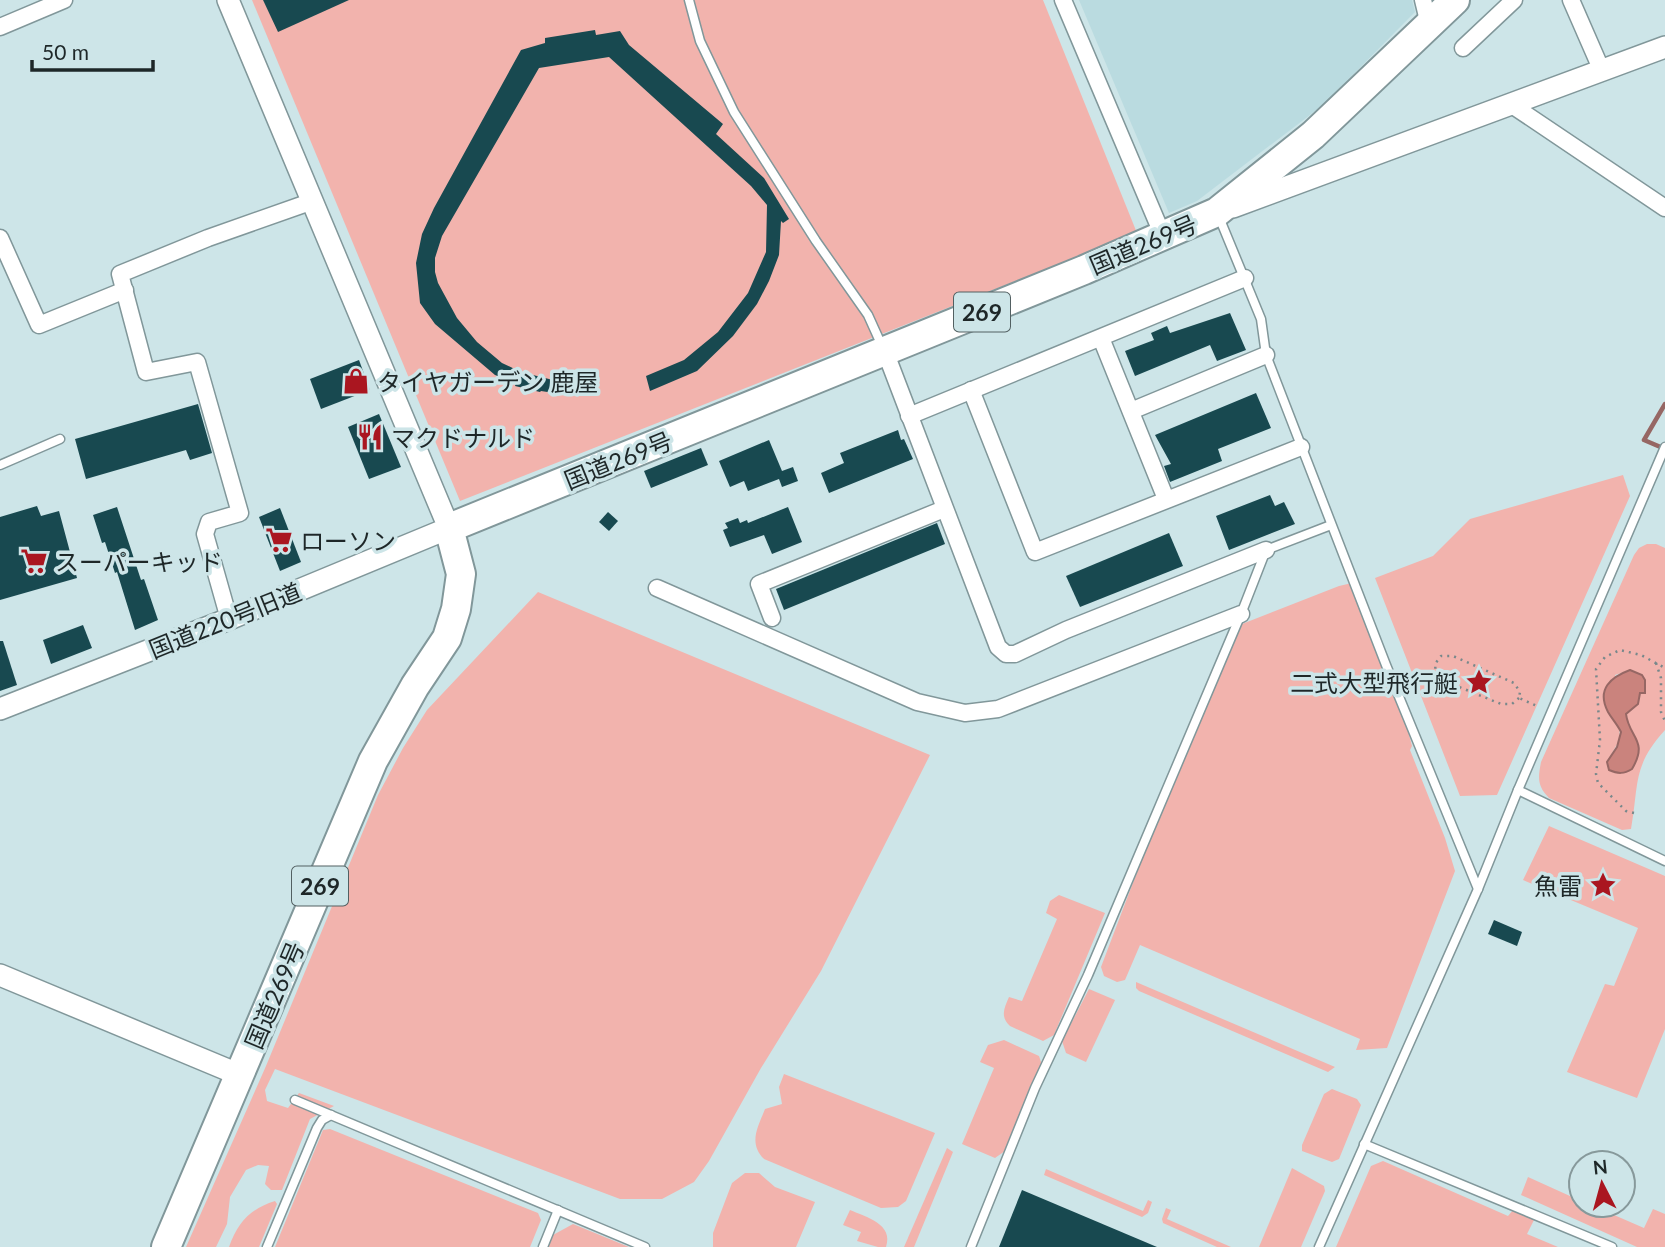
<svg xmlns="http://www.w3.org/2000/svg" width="1665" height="1247" viewBox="0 0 1665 1247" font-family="Lato,'Noto Sans JP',sans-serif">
  <rect width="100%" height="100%" fill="#cde5e8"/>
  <polygon fill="#badbe0" points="1079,0 1412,0 1415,12 1323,105 1197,201 1169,213"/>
  <g fill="#f2b3ad" fill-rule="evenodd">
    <polygon points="252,0 1043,0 1137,233 460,501"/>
    <polygon points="1623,475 1630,496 1497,795 1460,796 1375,578 1433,556 1470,519"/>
    <path d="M1647 544H1656L1665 548V730C1632 766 1639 785 1631 829L1622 830 1549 798C1537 786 1538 778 1541 762L1634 555 1639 548ZM1630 670 1646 687 1645 692 1640 693 1638 704 1626 714 1629 725 1616 773 1610 771 1607 762 1620 739 1615 675Z"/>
    <polygon points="1352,583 1407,727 1412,746 1410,750 1445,838 1455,871 1387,1048 1356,1050 1360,1039 1140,945 1125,980 1117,982 1104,976 1101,967 1156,822 1242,624 1339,586"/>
    <polygon points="538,592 930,755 821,971 761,1068 709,1161 694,1182 662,1199 620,1199 275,1069 265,1090 267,1101 288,1108 299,1093 334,1106 310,1119 282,1190 271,1190 265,1184 269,1166 258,1165 246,1170 230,1197 227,1224 216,1247 186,1247 266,1066 378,795 403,748 427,710"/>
    <polygon points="1549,826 1665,876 1665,1029 1637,1098 1567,1072 1605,984 1614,986 1638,928 1523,880"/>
    <path d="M1059 895 1105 913 1054 1035 1043 1041 1010 1026C1000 1017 1004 1008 1009 997L1022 1001 1057 919 1046 913 1050 901Z"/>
    <polygon points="1136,982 1335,1067 1328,1072 1139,991 1136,988"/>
    <polygon points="1089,989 1115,1000 1086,1062 1066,1053 1062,1041"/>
    <polygon points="1004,1040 1039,1056 1042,1065 1005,1151 995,1158 962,1144 994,1068 980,1062 988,1045"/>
    <path d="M784 1074 935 1133 906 1201 898 1207 881 1208 764 1159C748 1143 758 1127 765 1109L782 1104 779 1087Z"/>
    <polygon points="1332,1089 1357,1099 1361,1105 1339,1159 1332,1162 1302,1151 1302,1145 1324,1094"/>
    <polygon points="330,1129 538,1213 541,1220 530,1247 275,1247 323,1130"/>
    <polygon points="947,1148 953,1152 914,1247 904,1247"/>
    <polygon points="1383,1161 1508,1216 1513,1210 1535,1218 1527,1234 1558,1247 1336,1247 1371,1166"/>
    <polygon points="1292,1168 1324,1186 1325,1191 1301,1247 1259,1247"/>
    <polygon points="1046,1169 1143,1211 1148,1200 1152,1202 1148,1213 1142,1217 1044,1175"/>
    <polygon points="745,1173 759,1173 775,1187 815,1202 796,1247 713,1247 713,1233 732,1183"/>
    <polygon points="1528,1177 1581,1201 1581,1205 1591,1205 1644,1228 1653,1209 1665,1214 1665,1247 1637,1247 1521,1195"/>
    <path d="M275 1201 277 1204 259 1247H229C238 1222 250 1209 275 1201Z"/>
    <polygon points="1166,1208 1171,1210 1167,1219 1231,1247 1217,1247 1163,1223 1162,1219"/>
    <path d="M850 1210C866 1217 894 1224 886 1247H878L857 1241 861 1232 843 1225Z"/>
    <polygon points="573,1224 629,1247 548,1247 553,1235"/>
  </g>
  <path fill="#ca837d" stroke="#966764" stroke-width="2" d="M1630 670 1642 675 1645 680V693H1640L1638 704 1626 714C1629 738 1649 740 1632 769 1624 774 1618 774 1609 770L1607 762 1617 747 1621 732C1617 724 1612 719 1608 712 1596 689 1611 677 1630 670Z"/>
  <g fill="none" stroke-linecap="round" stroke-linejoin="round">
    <polyline stroke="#966764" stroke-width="4.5" points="1665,404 1644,440 1665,449"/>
  </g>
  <g fill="#184950">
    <polygon points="263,0 349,0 278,32"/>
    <polygon points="595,30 596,35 620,31 629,45 723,124 716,134 764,178 789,219 783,223 781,221 779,255 769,281 757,304 733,336 697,371 650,391 646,376 684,360 718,332 748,293 766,252 767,205 751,186 609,57 539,68 442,236 435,258 435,272 438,283 457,318 477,342 502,363 521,372 565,383 565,385 575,387 573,396 541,391 540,392 515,386 516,383 495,375 435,324 420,303 416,263 422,234 434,208 521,50 545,43 545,38"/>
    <polygon points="1230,313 1246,350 1217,361 1210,345 1135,376 1125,351 1154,340 1151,333 1167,326 1170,333"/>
    <polygon points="359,360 370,390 321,409 310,379"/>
    <polygon points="1256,393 1271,428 1218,449 1222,461 1170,482 1164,466 1171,464 1155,435"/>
    <polygon points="198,404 212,453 190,460 186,450 86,479 75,439"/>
    <polygon points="379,414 401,467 369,479 348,427"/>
    <polygon points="898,430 901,440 904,439 913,459 829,493 821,473 844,463 840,453"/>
    <polygon points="769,440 782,471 793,467 798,481 782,487 779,479 748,491 744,481 730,487 719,461"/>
    <polygon points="701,448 708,465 651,488 644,471"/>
    <polygon points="1270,495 1275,506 1284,502 1295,524 1229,550 1216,516"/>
    <polygon points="37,506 41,516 59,511 77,578 0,600 0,517"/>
    <polygon points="117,507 141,580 144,579 158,620 135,630 117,572 115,573 105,542 102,543 93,515"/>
    <polygon points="788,507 802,542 772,554 764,535 730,547 723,530 728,528 725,523 738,518 740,523 747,520 748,523"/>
    <polygon points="280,508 301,562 280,571 259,517"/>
    <polygon points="608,512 618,521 609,531 599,522"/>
    <polygon points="937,523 945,544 784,610 776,589"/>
    <polygon points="1169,533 1183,566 1080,607 1066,576"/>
    <polygon points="83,625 92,648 51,664 43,640"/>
    <polygon points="0,641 3,641 17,685 0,691"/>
    <polygon points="1494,920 1522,932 1517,946 1488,934"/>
    <polygon points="1022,1190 1157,1247 999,1247"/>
  </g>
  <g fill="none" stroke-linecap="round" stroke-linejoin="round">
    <g stroke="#81979a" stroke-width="11">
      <g id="lane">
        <polyline points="689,0 700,41 734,112 816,241 868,315 882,346"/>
        <polyline points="1219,217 1261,319 1266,355 1386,665 1478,889"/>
        <polyline points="0,465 60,439"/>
        <polyline points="1518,790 1665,861"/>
        <polyline points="295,1100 645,1247"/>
        <polyline points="1364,1144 1612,1247"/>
        <polyline points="267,1247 317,1128 322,1120 331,1115"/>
        <polyline points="543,1247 558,1210"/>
        <polyline points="971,1247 1035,1088 1088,975 1241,614 1266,550 1331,525"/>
        <polyline points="1319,1247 1478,889 1518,790 1665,447"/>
      </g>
    </g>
    <g stroke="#81979a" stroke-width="19">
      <g id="street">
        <polyline points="1063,0 1163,236"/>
        <polyline points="1423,0 1429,25"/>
        <polyline points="1571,0 1602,71"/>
        <polyline points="0,27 64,0"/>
        <polyline points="1463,48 1514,0"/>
        <polyline points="1512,105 1665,208"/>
        <polyline points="0,238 39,325 125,290"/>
        <polyline points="1101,338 1166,499"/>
        <polyline points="885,351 998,647 1006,654 1015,654 1066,630 1266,550"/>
        <polyline points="971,390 1035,552 1301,447"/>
        <polyline points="1131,411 1266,355"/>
        <polyline points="909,416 1245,278"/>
        <polyline points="657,588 917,702 965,713 998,709 1241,614"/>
        <polyline points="772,618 759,584 944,509"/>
        <polyline points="229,619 205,534 209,522 240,513 197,362 146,372 120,274 208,238 313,201"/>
      </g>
    </g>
    <g stroke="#81979a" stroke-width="24">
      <g id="secondary">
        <polyline points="1233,207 1665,47"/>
        <polyline points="0,709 229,619 449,528 228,0"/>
        <polyline points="0,975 240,1075"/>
      </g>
    </g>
    <g stroke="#81979a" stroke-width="32">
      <polyline id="highway" points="166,1247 373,761 415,686 447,638 456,609 461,574 449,528 1084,270 1217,212 1313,135 1455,0"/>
    </g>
    <g stroke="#78888b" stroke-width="2.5" stroke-dasharray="2 5" stroke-linecap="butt">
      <polyline points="1656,663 1661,678 1661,712 1665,721"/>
      <polyline points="1519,698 1512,704 1501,704 1442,680 1436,675 1435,664 1441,656 1453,656 1514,683 1520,692 1519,698 1537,706"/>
      <polyline points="1634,813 1626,811 1598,783 1596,774 1600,740 1596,669 1605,657 1620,650 1641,655 1665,668"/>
    </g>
    <use href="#lane" stroke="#fff" stroke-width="8"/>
    <use href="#street" stroke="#fff" stroke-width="16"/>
    <use href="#secondary" stroke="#fff" stroke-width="21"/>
    <use href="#highway" stroke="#fff" stroke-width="28"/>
  </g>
  <defs>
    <g id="shop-bare" transform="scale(2.1)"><path d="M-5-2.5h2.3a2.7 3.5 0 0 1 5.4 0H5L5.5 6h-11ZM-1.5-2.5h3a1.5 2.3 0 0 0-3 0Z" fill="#aa1620" stroke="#cde5e8" stroke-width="2.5" paint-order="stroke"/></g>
    <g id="restaurant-bare" transform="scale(2.1)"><path d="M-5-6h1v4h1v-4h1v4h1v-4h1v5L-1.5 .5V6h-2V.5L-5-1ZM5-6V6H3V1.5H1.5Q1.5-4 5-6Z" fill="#aa1620" stroke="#cde5e8" stroke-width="2.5" paint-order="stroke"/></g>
    <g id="supermarket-bare" transform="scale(2.1)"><path d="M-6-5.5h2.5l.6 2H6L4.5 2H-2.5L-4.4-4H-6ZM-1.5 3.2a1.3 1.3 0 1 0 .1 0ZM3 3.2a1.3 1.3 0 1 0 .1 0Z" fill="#aa1620" stroke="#cde5e8" stroke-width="2.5" paint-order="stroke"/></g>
    <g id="sight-bare" transform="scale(2.1)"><path d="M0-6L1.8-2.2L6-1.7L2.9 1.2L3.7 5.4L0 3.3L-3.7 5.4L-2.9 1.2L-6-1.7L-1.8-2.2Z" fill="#aa1620" stroke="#cde5e8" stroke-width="2.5" paint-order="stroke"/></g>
  </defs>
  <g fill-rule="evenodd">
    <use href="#shop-bare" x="356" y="381"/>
    <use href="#restaurant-bare" x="370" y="437"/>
    <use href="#supermarket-bare" x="279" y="540"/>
    <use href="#supermarket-bare" x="34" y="561"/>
    <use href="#sight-bare" x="1479" y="682"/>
    <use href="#sight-bare" x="1603" y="885"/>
  </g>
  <g text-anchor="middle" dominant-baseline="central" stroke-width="7" stroke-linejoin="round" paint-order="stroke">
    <g fill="#cde5e8" stroke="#526062" stroke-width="2">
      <rect x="954" y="292.5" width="56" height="39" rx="5"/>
      <rect x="292" y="866.5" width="56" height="39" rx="5"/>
    </g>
    <g font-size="23" font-weight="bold" fill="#1e2728">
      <text x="982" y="312">269</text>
      <text x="320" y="886">269</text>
    </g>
    <g font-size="24" fill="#1e2728" stroke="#cde5e8">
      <text transform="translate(1143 244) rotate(-23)">国道269号</text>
      <text transform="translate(618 460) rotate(-22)">国道269号</text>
      <text transform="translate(225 620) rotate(-22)">国道220号旧道</text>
      <text transform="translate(274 995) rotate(-67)">国道269号</text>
    </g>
    <g font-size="24" fill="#1e2728" stroke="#cde5e8" text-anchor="start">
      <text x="377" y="381">タイヤガーデン 鹿屋</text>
      <text x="391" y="437">マクドナルド</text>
      <text x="300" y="540">ローソン</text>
      <text x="55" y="561">スーパーキッド</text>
      <text x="1458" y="682" text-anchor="end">二式大型飛行艇</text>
      <text x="1582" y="885" text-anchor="end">魚雷</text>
    </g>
  </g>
  <g transform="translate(1602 1184) rotate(354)"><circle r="33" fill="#cde5e8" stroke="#87999b" stroke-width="2"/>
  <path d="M0-5L12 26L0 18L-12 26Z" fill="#aa1620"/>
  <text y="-10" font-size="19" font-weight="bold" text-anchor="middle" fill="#1e2728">N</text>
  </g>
  <path d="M32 60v10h121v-10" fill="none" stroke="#1e2728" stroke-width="3.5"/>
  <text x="42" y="60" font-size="21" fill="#1e2728" stroke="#cde5e8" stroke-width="5" paint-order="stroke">50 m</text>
</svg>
